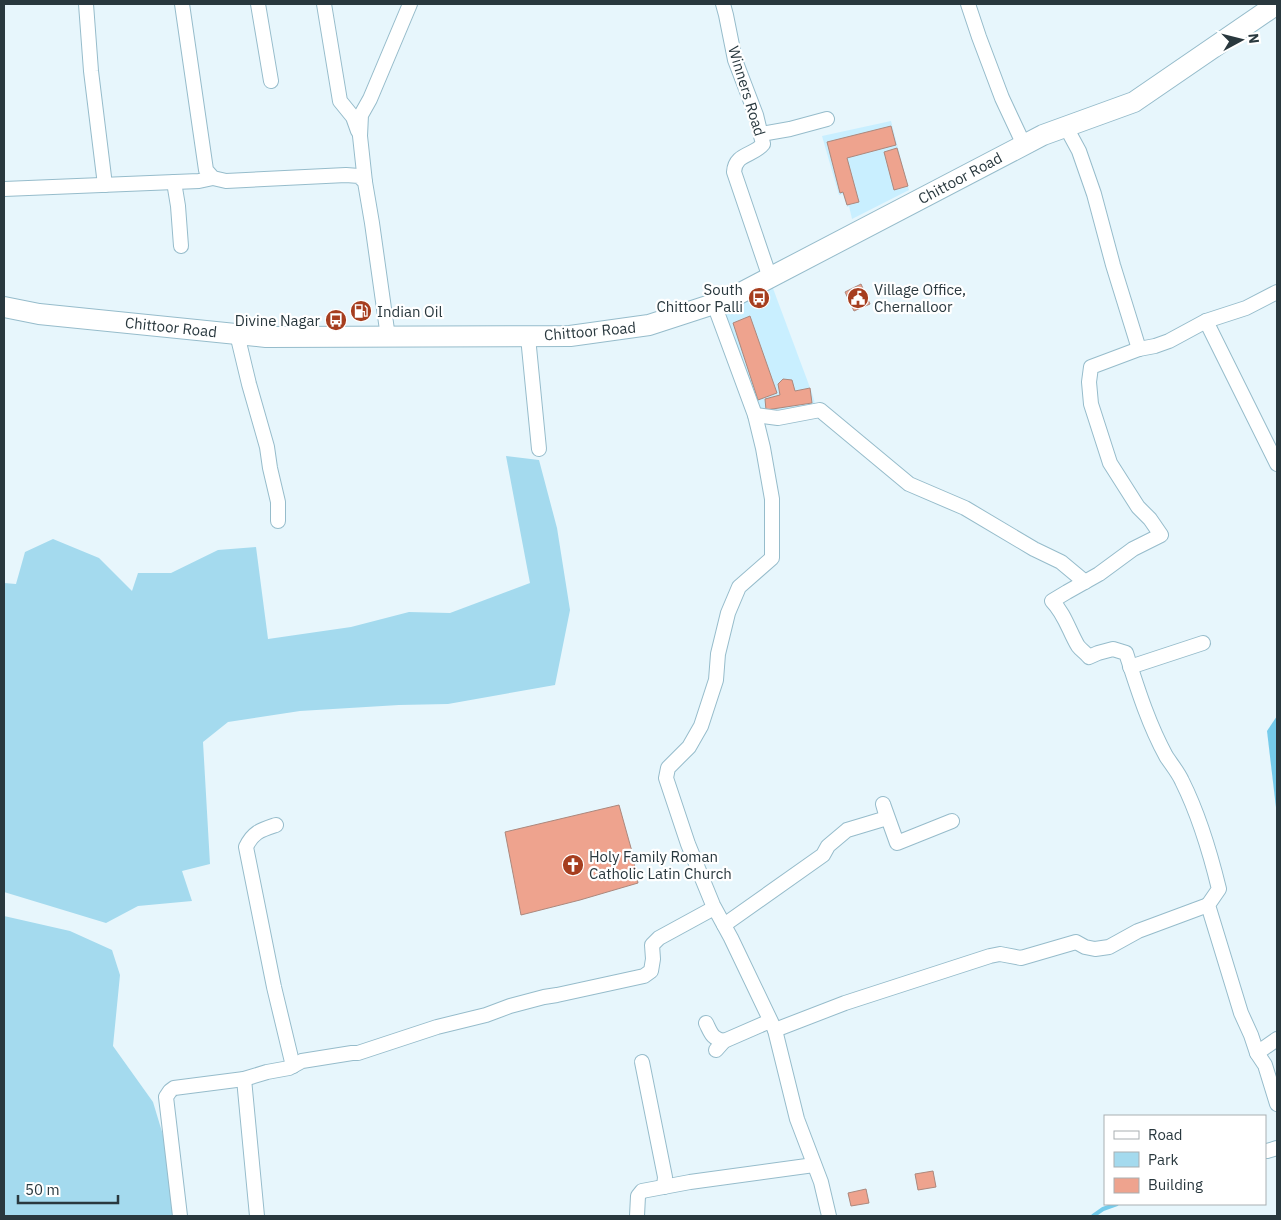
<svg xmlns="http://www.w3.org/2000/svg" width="1281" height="1220" viewBox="0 0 1281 1220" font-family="'IBM Plex Sans',sans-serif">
  <rect width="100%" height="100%" fill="#e7f6fc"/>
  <g fill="#c9efff">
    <polygon points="891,121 909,190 852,219 849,206 847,207 843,194 839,195 822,136"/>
    <polygon points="771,283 812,393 816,407 783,414 758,412 722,311"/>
  </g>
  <g fill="#a4daee">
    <polygon points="506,456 539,460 557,528 570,610 555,685 448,704 399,705 300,711 228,722 203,742 210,864 182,871 192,901 138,906 106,923 4,892 4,583 16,584 25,552 53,539 99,558 132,591 138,573 171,573 218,550 256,547 268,639 351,627 409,612 450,613 530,583"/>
    <polygon points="4,916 70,931 112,950 120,975 113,1046 153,1102 172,1165 177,1216 4,1216"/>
  </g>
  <polygon fill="#75cbeb" points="1277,716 1277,816 1267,731"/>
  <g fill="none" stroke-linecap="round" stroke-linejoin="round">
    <polyline stroke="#75cbeb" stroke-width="4" points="1093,1216 1103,1209 1117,1204"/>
  </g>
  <g fill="#eea38e" stroke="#ab887d">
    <polygon points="891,126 896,145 847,158 859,202 847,205 843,192 840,193 827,142"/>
    <polygon points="897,148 908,186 894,190 884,152"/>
    <polygon points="861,284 870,304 854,311 845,292"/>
    <polygon points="750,316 777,393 758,400 733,323"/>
    <polygon points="783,379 792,380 795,391 810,388 812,403 766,410 765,399 780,395 778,384"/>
    <polygon points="619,805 631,848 638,883 580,900 521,915 505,832"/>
    <polygon points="933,1171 936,1187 918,1190 915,1174"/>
    <polygon points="866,1189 869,1203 851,1206 848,1193"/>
  </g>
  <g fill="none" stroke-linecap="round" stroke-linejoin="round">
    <g stroke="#96bccb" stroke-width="16">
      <g id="street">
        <polyline points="86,4 91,71 105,185"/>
        <polyline points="182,4 206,170 213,178 226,181 346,175 359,176 365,182 372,223 388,337"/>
        <polyline points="258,4 271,81"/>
        <polyline points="324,4 340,101 353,117 358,131"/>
        <path d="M723 4 726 15 735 60 756 115 763 144C754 156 735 153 734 172L770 278"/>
        <polyline points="968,4 979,37 1002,98 1024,145"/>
        <polyline points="1066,127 1079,151 1094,194 1113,265 1139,349"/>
        <polyline points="761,134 790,129 827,119"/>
        <polyline points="174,182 178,206 181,246"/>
        <polyline points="365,182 360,136 361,115 370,99 410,4"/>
        <polyline points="4,189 199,181 213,178"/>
        <path d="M1277 292 1246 308 1206 321 1169 341 1155 346 1139 349 1091 367 1089 382 1091 404 1110 463 1138 507 1150 519 1161 535 1133 549 1099 574 1067 592 1052 601C1065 614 1069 631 1078 646 1081 650 1086 653 1089 657L1098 653 1113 649 1126 653C1137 687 1148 723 1166 756 1171 764 1178 772 1182 781 1199 815 1210 852 1219 889L1208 905 1241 1013 1251 1035 1257 1053 1265 1065 1277 1104"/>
        <polyline points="714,304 755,415 763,448 772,499 772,558 739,587 728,613 718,654 716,680 701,726 689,747 668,768 666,778 688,844 713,905 731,938 775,1030 797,1119 821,1182 829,1216"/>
        <polyline points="1206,321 1277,464"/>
        <polyline points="237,334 249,384 267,447 270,468 278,502 278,521"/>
        <polyline points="528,337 539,449"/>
        <polyline points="755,415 778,418 820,410 909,484 965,508 1034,549 1061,562 1085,582"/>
        <polyline points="1130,667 1203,643"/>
        <path d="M276 825C261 830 253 832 246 847L274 987 293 1066"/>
        <polyline points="724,925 823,855 828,846 847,830 887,818 883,804 897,843 952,821"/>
        <path d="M706 1023C711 1033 712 1039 724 1041"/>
        <polyline points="775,1030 845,1003 990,956 1000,954 1021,958 1076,942 1085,947 1095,949 1109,947 1138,931 1208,905"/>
        <polyline points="716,1050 724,1041 770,1021"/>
        <polyline points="1257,1053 1277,1039"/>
        <polyline points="642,1062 665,1177 664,1187"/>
        <polyline points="244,1079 257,1216"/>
        <polyline points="1267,1151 1277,1148"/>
        <polyline points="180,1216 166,1097 170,1091 174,1088 244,1079 267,1072 289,1068 302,1061 352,1053 358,1053 437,1027 486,1015 510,1006 544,997 557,995 644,976 651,971 653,959 652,945 659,938 714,908"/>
        <polyline points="637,1216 638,1196 642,1191 690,1182 814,1165"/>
      </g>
    </g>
    <g stroke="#96bccb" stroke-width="22">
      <polyline id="secondary" points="4,307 39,314 266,337 570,336 649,325 729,299 1043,135 1134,102 1277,4"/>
    </g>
    <use href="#street" stroke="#fff" stroke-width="14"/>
    <use href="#secondary" stroke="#fff" stroke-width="20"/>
  </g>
  <defs>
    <g id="bus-disc" transform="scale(1.125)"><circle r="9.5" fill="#a63e1f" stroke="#fff"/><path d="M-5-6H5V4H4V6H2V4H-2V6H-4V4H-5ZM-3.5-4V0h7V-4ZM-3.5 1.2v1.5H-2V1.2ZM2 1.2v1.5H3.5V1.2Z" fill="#fff"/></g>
    <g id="civic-disc" transform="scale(1.125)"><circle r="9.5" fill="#a63e1f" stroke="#fff"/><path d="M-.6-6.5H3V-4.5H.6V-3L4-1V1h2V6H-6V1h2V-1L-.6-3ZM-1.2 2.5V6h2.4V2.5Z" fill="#fff"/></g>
    <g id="fuel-disc" transform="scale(1.125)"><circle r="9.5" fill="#a63e1f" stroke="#fff"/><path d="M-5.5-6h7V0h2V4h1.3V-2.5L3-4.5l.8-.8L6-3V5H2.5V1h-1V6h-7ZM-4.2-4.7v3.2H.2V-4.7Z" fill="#fff"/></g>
    <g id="church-disc" transform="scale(1.125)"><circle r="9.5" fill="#a63e1f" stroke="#fff"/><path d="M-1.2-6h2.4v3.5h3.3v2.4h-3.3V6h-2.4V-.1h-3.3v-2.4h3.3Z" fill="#fff"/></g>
  </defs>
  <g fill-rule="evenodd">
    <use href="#bus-disc" x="759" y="298"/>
    <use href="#civic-disc" x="858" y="298"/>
    <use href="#fuel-disc" x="361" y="311"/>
    <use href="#bus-disc" x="336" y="320"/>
    <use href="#church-disc" x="573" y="865"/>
  </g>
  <g text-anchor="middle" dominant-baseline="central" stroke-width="4.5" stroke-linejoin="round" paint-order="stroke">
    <g font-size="15" fill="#29383e" stroke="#fff">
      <text transform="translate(747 91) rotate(73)">Winners Road</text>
      <text transform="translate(960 178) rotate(-28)">Chittoor Road</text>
      <text transform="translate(171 327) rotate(6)">Chittoor Road</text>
      <text transform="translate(590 331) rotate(-5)">Chittoor Road</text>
    </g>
    <g font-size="15" fill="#29383e" stroke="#fff" text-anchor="start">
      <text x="743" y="289" text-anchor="end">South<tspan x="743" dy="17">Chittoor Palli</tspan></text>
      <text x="874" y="289">Village Office,<tspan x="874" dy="17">Chernalloor</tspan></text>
      <text x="377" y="311">Indian Oil</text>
      <text x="320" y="320" text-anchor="end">Divine Nagar</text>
      <text x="589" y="856">Holy Family Roman<tspan x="589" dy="17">Catholic Latin Church</tspan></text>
    </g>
  </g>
  <rect width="1281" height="1220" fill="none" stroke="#29383e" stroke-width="10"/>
  <rect x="1104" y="1115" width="162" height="90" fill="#ffffff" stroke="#a9afb2"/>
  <rect x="1114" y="1131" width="25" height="8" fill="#ffffff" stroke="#a9afb2"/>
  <text x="1148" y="1140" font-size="15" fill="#29383e">Road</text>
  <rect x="1114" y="1152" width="25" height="15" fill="#a4daee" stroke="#a9afb2"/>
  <text x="1148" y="1165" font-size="15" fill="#29383e">Park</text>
  <rect x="1114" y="1178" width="25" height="15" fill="#eea38e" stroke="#a9afb2"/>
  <text x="1148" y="1190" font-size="15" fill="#29383e">Building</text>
  <g transform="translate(1241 40) rotate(83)" stroke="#ffffff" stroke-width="4" paint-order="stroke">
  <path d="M0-4L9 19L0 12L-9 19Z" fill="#29383e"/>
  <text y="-8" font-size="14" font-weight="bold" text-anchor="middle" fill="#29383e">N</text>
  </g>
  <path d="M18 1195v8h100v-8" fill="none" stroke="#29383e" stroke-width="2.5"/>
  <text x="25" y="1195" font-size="15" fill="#29383e" stroke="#ffffff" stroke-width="4" paint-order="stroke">50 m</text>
</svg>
